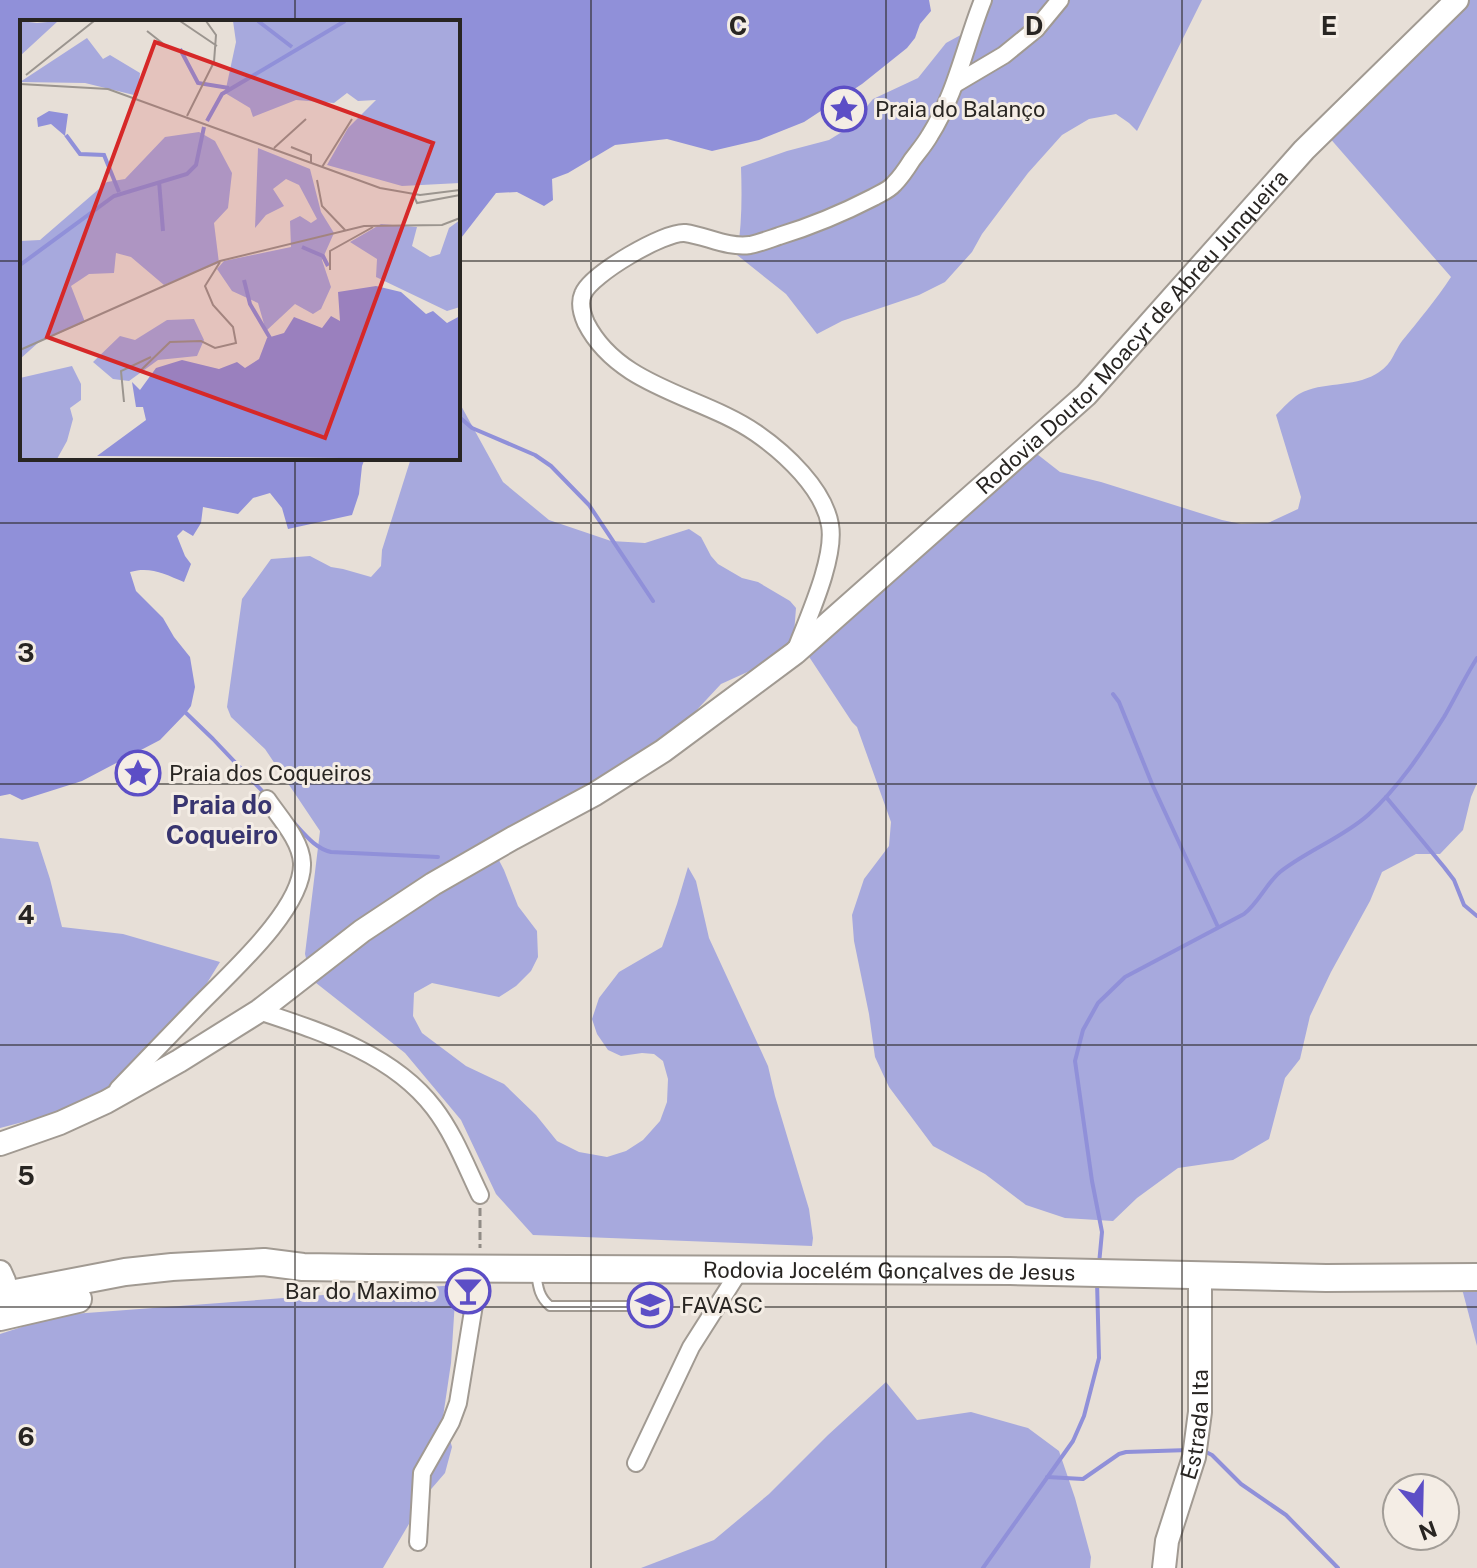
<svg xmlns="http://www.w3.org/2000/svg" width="1477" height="1568" viewBox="0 0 1477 1568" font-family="'Public Sans',sans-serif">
  <rect width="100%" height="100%" fill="#e7dfd7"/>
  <g fill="#a7a9dd">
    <path d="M981 0H1202L1137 131 1129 123 1116 114 1089 119 1062 135 1028 173 982 234 972 252 945 282 919 295 842 321 817 334 786 294 737 255C742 225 742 197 741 167L787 151 829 140 850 127 873 99 918 78 946 43 968 31Z"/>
    <path d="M1464 0H1477V783L1471 797 1463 830 1440 854H1416L1382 872 1370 901 1331 972 1310 1016 1300 1059 1285 1078 1269 1139 1233 1160 1178 1168 1137 1198 1113 1221 1065 1218 1026 1205 985 1174 933 1146 889 1087 875 1057 869 1014 854 941 852 915 864 879 889 846 891 822 857 727 852 722 798 640 1019 440 1060 472 1101 482 1222 520 1241 524 1268 523 1298 509 1301 497 1276 415C1283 408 1291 399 1299 394 1323 381 1352 388 1376 374 1393 364 1392 355 1402 341 1419 320 1436 300 1451 277L1328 136Z"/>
    <polygon points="459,402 503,482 549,520 611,541 645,543 689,529 701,537 711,556 718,564 742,578 758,582 790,601 796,608 794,634 786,649 776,659 721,684 693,714 656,741 594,782 513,832 488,839 504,870 518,906 537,931 538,957 531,971 516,986 499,997 432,983 414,993 413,1016 422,1033 466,1066 504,1084 536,1115 557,1141 579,1152 607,1157 626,1151 643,1140 660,1121 667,1102 668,1079 663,1061 654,1054 642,1053 621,1056 608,1050 597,1034 592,1019 599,998 619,972 662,947 677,904 688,867 696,881 709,938 768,1066 775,1096 809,1209 813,1238 812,1246 533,1235 496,1194 461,1120 405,1053 311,979 305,954 320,831 265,749 231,717 227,707 242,599 271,559 310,556 331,567 343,569 371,577 381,566 382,550 411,458 458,458"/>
    <polygon points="0,838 38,842 50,879 62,927 123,934 220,962 199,996 103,1101 0,1128"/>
    <polygon points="456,1285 451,1363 443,1417 452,1447 445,1473 426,1495 383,1568 0,1568 0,1334 28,1325 73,1314"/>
    <polygon points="1461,1285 1477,1285 1477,1346"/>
    <polygon points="886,1382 917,1420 971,1412 1028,1428 1059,1451 1075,1498 1091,1557 1090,1568 641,1568 714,1540 769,1494 828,1435"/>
  </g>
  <path fill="#9090d9" d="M0 0H929L931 11 920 24 915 38 907 48 862 84 804 122 759 140 712 151 667 139 615 145 568 173 552 179 553 200 544 206 517 192 496 193 458 242V22H22V458H365L362 466 359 494 352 515 288 529 282 508 270 493 253 498 238 514 203 507 201 523 193 536 183 530 177 536 185 556 191 564 184 582C165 574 150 566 130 572L136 591 163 618 174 637 190 657 195 687 191 706 186 713 160 740 82 781 22 800 10 794 0 796Z"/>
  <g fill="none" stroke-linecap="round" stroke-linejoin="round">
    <g stroke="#9090d9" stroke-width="4">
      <polyline points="458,416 472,428 535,455 551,466 589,505 653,601"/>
      <polyline points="1113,694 1119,702 1152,784 1218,927"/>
      <polyline points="186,713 213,739 266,795"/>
      <polyline points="1386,797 1444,867 1454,880 1464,905 1477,916"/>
      <path d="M292 821C304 833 314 848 331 852L438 857"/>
      <path d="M1099 1264 1102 1232 1092 1181 1075 1061 1083 1030 1098 1003 1125 977 1244 914C1259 902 1266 884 1280 872 1308 850 1342 838 1368 815 1399 787 1422 752 1444 717 1455 698 1465 677 1477 658"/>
      <polyline points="1202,1450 1212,1455 1241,1484 1286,1515 1338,1568"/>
      <polyline points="1047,1477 1083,1479 1119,1454 1126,1452 1189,1450"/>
      <polyline points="983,1568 1073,1441 1084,1416 1099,1358 1097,1281"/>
    </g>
    <g stroke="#a19a92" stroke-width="12">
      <path id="lane" d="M536 1273C538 1287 539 1297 550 1306H659"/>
    </g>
    <g stroke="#a19a92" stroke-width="20">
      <g id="street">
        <polyline points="955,84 1004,55 1036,29 1060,0"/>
        <path d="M795 652C807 620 836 558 830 525 824 489 785 453 756 433 701 395 619 388 586 323 582 314 579 303 583 294 591 274 665 231 685 233 707 236 727 248 750 245 760 243 770 239 779 236 812 226 843 213 874 197 881 193 889 190 894 184 901 177 907 168 912 160 918 152 925 144 930 135 956 94 965 45 983 0"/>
        <path d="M259 1011C322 1032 393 1054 434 1108 454 1134 466 1166 480 1195"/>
        <path d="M118 1089C145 1061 172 1033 199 1005 229 974 304 908 302 863 301 840 279 817 267 799"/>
        <polyline points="636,1463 691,1347 740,1270"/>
        <polyline points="418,1542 422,1473 451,1422 458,1403 480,1268"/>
      </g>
    </g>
    <g stroke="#a19a92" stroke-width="26">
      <g id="secondary">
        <path id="s1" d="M0 1144 60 1123 106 1102 179 1061 259 1011 362 931 433 884 513 838 595 794 663 751 795 653 1086 395 1304 150 1457 0"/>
        <polyline points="0,1272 4,1281 7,1295"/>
        <path id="s2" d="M1164 1568 1167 1541 1194 1457 1200 1412V1275"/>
      </g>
    </g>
    <g stroke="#a19a92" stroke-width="30">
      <g id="primary">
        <path id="s3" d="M0 1296 125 1272 172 1267 264 1262 303 1267 370 1268 1010 1271 1326 1278 1477 1277"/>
        <polyline points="0,1317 78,1299"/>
      </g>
    </g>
    <polyline stroke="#918c86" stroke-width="3" stroke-dasharray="8 4" stroke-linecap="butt" points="480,1208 480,1248"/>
    <use href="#lane" stroke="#fff" stroke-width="8"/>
    <use href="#street" stroke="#fff" stroke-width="16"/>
    <use href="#secondary" stroke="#fff" stroke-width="22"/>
    <use href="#primary" stroke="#fff" stroke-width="26"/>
  </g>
  <path fill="none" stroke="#282522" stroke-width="2" stroke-opacity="0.55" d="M295 0V22M591 0V1568M886 0V1568M1182 0V1568M0 261H22M458 261H1477M295 458V1568M0 523H1477M0 784H1477M0 1045H1477M0 1307H1477"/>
  <defs>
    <g id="sight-ring" transform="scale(2.3)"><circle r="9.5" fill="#f4ede5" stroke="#5c4ec6" stroke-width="1.5"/><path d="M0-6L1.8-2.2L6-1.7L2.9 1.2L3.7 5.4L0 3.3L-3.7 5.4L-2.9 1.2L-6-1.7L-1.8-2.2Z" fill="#5c4ec6"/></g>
    <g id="bar-ring" transform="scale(2.3)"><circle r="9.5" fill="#f4ede5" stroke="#5c4ec6" stroke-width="1.5"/><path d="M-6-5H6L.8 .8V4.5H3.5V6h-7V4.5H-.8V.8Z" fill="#5c4ec6"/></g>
    <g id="university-ring" transform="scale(2.3)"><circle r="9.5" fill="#f4ede5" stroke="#5c4ec6" stroke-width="1.5"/><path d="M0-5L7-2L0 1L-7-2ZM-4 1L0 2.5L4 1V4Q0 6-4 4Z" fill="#5c4ec6"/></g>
  </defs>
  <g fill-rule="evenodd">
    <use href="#sight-ring" x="844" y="109"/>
    <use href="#sight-ring" x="138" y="773"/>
    <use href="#bar-ring" x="468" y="1291"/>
    <use href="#university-ring" x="650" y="1305"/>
  </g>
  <g text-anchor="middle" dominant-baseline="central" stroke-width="6" stroke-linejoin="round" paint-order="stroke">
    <g font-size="22" fill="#282522" stroke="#f4ede5" text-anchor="start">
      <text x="875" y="109">Praia do Balanço</text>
      <text x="169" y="773">Praia dos Coqueiros</text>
      <text x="437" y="1291" text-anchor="end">Bar do Maximo</text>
      <text x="681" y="1305">FAVASC</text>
    </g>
    <g font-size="22" fill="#282522" stroke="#f4ede5">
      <text stroke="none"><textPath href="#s1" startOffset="1404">Rodovia Doutor Moacyr de Abreu Junqueira</textPath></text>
      <text stroke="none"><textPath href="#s3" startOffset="892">Rodovia Jocelém Gonçalves de Jesus</textPath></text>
      <text stroke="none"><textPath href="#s2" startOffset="148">Estrada Ita</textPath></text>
    </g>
    <g font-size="26" font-weight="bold" fill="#383570" stroke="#f4ede5">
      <text x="222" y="804">Praia do<tspan x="222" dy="30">Coqueiro</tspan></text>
    </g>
  </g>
  <g transform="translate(20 20)">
    <rect width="440" height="440" fill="#e7dfd7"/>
    <path d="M0 1 17 3 38 1 0 36ZM213 1H440V163L382 166 307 145 328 108 356 80 338 81 327 73 314 83 276 80 233 97 230 88 205 73 216 22ZM67 18 83 39 90 35 120 53 118 76 65 63 0 62ZM179 112 195 121 212 153 208 188 194 203 199 243 144 265 111 237 96 233 94 253 69 254 51 266 65 302 19 322 0 339V221L20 220 87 162 105 159 145 117ZM238 128 290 149 301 192 314 213 302 240 311 267 301 289 293 294 275 284 246 311 238 283 212 271 197 249 204 241 271 227 270 201 280 196 291 203 297 199 279 165 266 159 253 169 264 186 246 195 235 208ZM440 200V287L427 291 356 257 357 239 330 222 361 204 397 207 392 226 410 237 420 234 429 208ZM174 299 184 320 177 336 138 340 109 361 93 359 73 342 100 316 115 320 147 300ZM52 346 61 364V380L50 388 53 399 47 421 37 439H0V358Z" fill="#a7a9dd"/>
    <path d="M29 91 48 94 45 116 31 104 18 107 17 98ZM356 266 381 272 406 294 413 291 427 303 440 296V439L77 436 126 400 123 387H116L112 362 120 370 136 348 162 340 199 349 217 342 225 348 239 339 247 318 264 313 274 297 302 308 311 296 320 301 318 272Z" fill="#9090d9"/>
    <path fill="none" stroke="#9090d9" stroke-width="4" d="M238 1 272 27M160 29 178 63 209 68M187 101 202 74 325 1M46 115 60 134 84 135 99 172M139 161 143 211M282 227 303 236 308 246M0 245 94 176 167 154 176 145 184 107M224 260 230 284 250 318"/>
    <path fill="none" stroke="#9b958f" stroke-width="2" d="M160 1 197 26M127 11 146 26M6 55 74 1M0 64 88 69 360 168 400 175 440 170M167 96 194 42 196 15 186 1M271 127 291 135V143M254 128 286 99M302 147 332 99M297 160 302 186 325 210M393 174 397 183 440 175M310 250V231L353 207M0 330 200 241 344 206 422 205 440 198M119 352 150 322 181 321 195 328 216 323 213 307 193 285 185 266 200 242M104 382 101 351 131 337"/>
    <path fill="#d62828" fill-opacity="0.15" stroke="#d62828" stroke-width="4" d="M135 22 413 123 305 418 27 317Z"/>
    <rect width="440" height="440" fill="none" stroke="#282522" stroke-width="4"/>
  </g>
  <g font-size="26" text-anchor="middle" font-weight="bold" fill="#282522" stroke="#f4ede5" stroke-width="6" stroke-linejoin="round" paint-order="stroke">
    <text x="738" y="35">C</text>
    <text x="1034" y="35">D</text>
    <text x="1329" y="35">E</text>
    <text x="26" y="662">3</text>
    <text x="26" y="924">4</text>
    <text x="26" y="1185">5</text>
    <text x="26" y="1446">6</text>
  </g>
  <g transform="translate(1421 1512) rotate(160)"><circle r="38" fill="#f4ede5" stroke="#a29d97" stroke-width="2"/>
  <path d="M0-6L14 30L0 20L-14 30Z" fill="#5c4ec6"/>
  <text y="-12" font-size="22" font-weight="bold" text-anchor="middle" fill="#282522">N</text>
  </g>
</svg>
